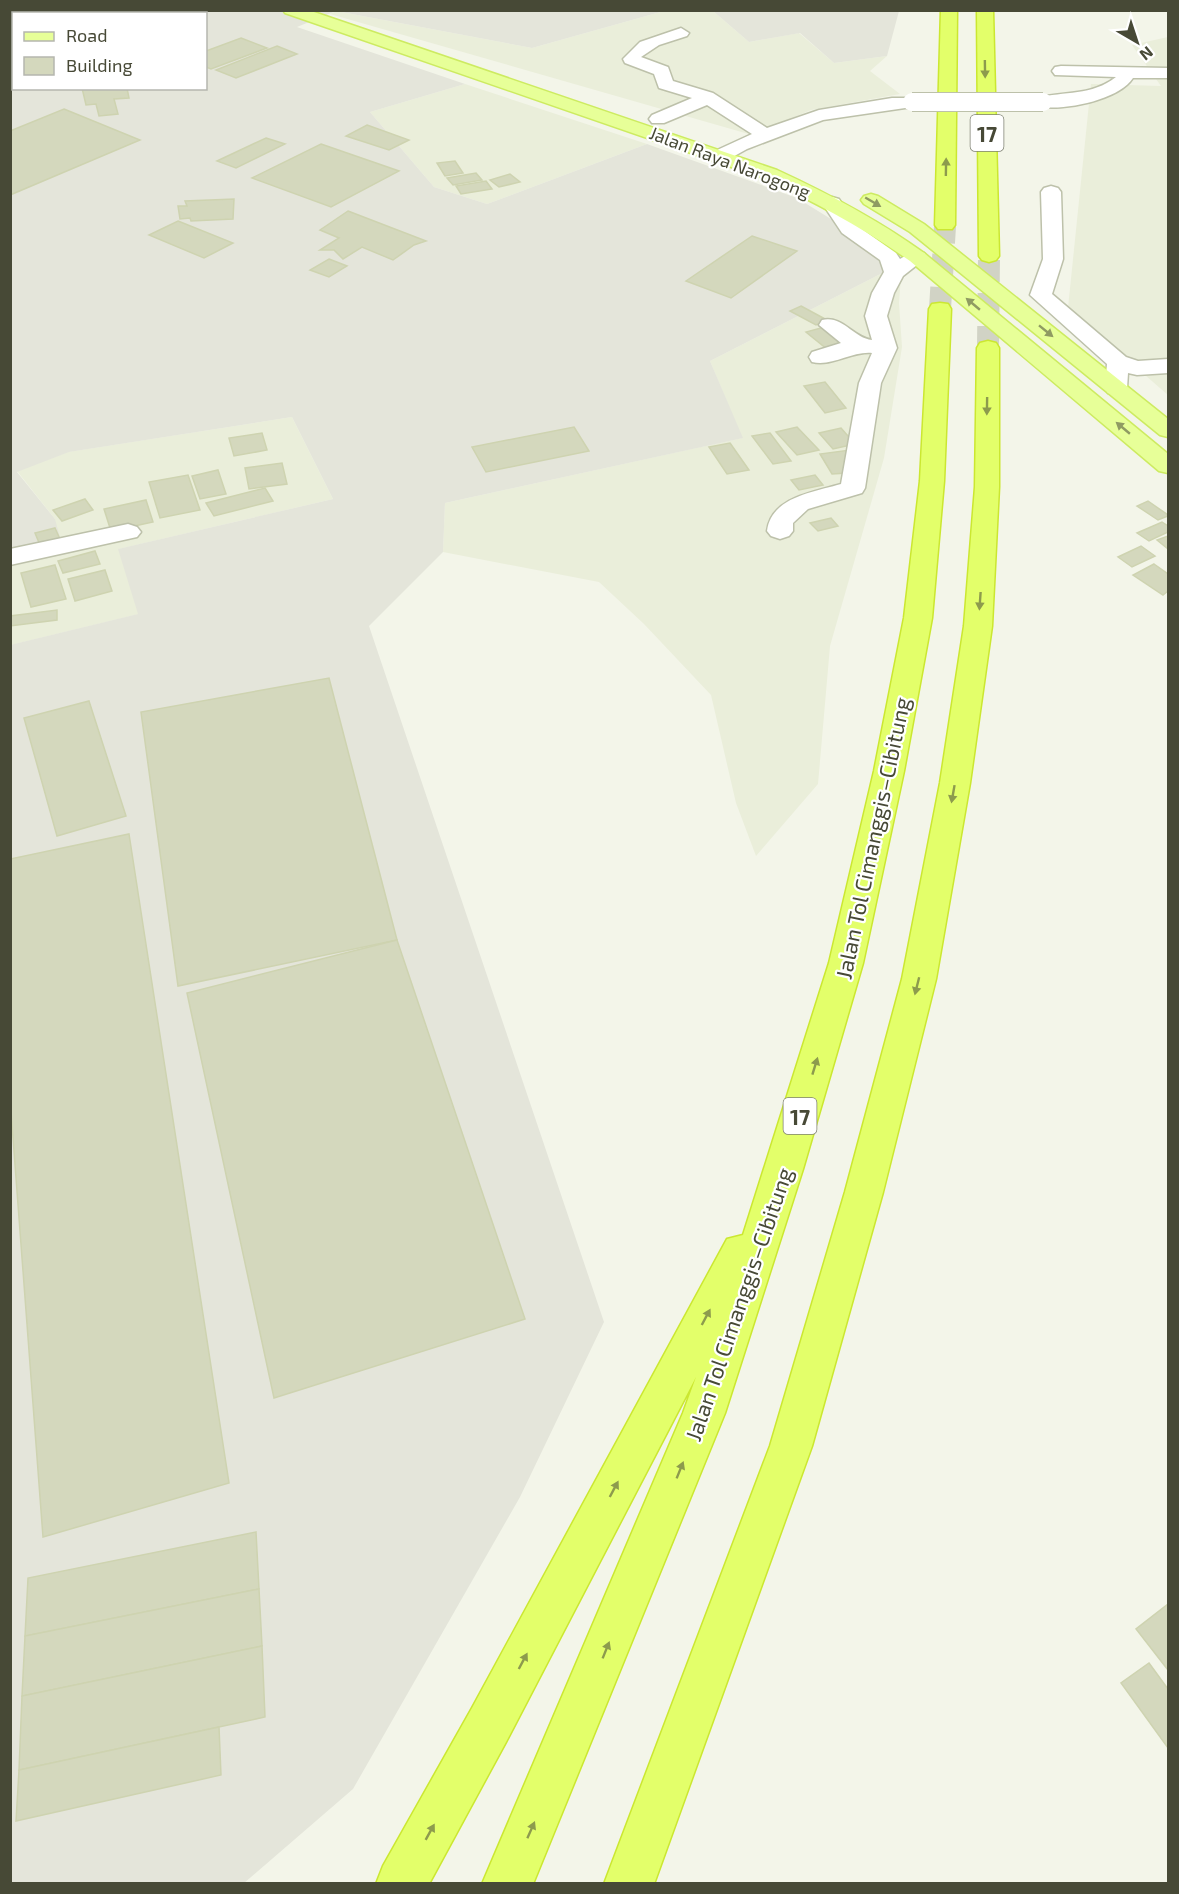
<svg xmlns="http://www.w3.org/2000/svg" width="1179" height="1894" viewBox="0 0 1179 1894" font-family="'Exo 2',sans-serif">
  <rect width="100%" height="100%" fill="#f3f5e9"/>
  <g fill="#eaeeda">
    <polygon points="336,11 532,48 664,11 713,11 749,42 799,33 834,63 887,56 870,71 900,94 811,110 752,135 330,14"/>
    <polygon points="1168,37 1168,395 1068,308 1091,84 1161,86 1132,45"/>
    <polygon points="465,84 647,144 487,204 434,187 370,112"/>
    <polygon points="902,263 899,303 902,347 884,458 830,646 818,784 756,856 736,803 711,695 644,624 599,582 443,552 445,503 742,438 710,361"/>
    <polygon points="292,417 333,499 119,549 139,614 11,645 10,557 55,519 17,471 68,452"/>
  </g>
  <g fill="#e4e5da" fill-rule="evenodd">
    <path d="M11 11H664L532 48 336 11 297 27 465 84 370 112 434 187 487 204 647 144 797 198 902 263 710 361 743 438 445 503 443 552 369 626 604 1322 520 1497 353 1789 244 1883H11L10 645 138 614 118 549 333 499 292 417 69 452 17 472 55 519 62 545 11 557ZM14 14H206V88H14Z"/>
    <polygon points="713,11 899,11 887,56 834,63 800,33 749,42"/>
  </g>
  <g fill="#d4d8bd" stroke="#ced3b0" stroke-width="1.5">
    <polygon points="241,38 267,48 211,69 206,67 206,51"/>
    <polygon points="277,46 297,54 236,78 216,70"/>
    <polygon points="82,88 127,88 129,98 114,99 118,114 99,116 96,104 86,105"/>
    <polygon points="64,109 140,140 10,195 10,131"/>
    <polygon points="367,125 409,140 389,150 346,136"/>
    <polygon points="266,138 285,144 236,168 217,161"/>
    <polygon points="321,144 399,171 331,207 252,178"/>
    <polygon points="455,161 463,173 445,176 437,163"/>
    <polygon points="476,173 482,180 453,185 447,178"/>
    <polygon points="510,174 520,182 499,187 490,180"/>
    <polygon points="486,181 492,189 461,194 456,186"/>
    <polygon points="234,199 233,219 191,221 190,218 180,219 178,206 187,206 185,201"/>
    <polygon points="348,211 426,241 414,245 393,260 362,247 343,259 334,250 320,250 339,238 320,230"/>
    <polygon points="178,221 233,243 204,258 149,235"/>
    <polygon points="752,236 797,251 731,298 686,281"/>
    <polygon points="329,259 347,266 329,277 310,270"/>
    <polygon points="801,306 827,320 816,325 790,311"/>
    <polygon points="828,326 850,344 828,350 806,332"/>
    <polygon points="825,382 846,408 825,413 804,386"/>
    <polygon points="574,427 589,451 486,472 472,447"/>
    <polygon points="797,427 819,450 797,455 776,432"/>
    <polygon points="841,428 855,444 833,449 819,433"/>
    <polygon points="262,433 267,450 234,456 229,438"/>
    <polygon points="770,433 791,461 773,464 752,436"/>
    <polygon points="730,443 749,470 727,474 709,447"/>
    <polygon points="850,450 848,473 832,474 820,454"/>
    <polygon points="282,463 287,484 249,489 245,468"/>
    <polygon points="218,470 226,494 200,499 192,476"/>
    <polygon points="188,475 200,510 160,518 149,482"/>
    <polygon points="815,475 823,485 799,490 791,480"/>
    <polygon points="265,488 273,501 214,516 206,503"/>
    <polygon points="85,499 93,510 62,521 53,510"/>
    <polygon points="146,500 153,522 111,531 104,509"/>
    <polygon points="1148,501 1168,515 1168,516 1158,520 1137,506"/>
    <polygon points="831,518 838,526 818,531 810,523"/>
    <polygon points="1162,522 1168,526 1168,532 1149,541 1137,533"/>
    <polygon points="55,528 60,539 40,545 35,533"/>
    <polygon points="1168,536 1168,549 1157,540"/>
    <polygon points="1141,546 1155,556 1132,567 1118,557"/>
    <polygon points="95,551 100,564 63,573 58,561"/>
    <polygon points="1154,564 1168,574 1168,591 1163,595 1133,575"/>
    <polygon points="55,565 66,599 31,607 21,573"/>
    <polygon points="105,570 112,591 75,601 68,579"/>
    <polygon points="57,610 57,620 10,626 10,616"/>
    <polygon points="329,678 397,940 178,986 141,712"/>
    <polygon points="89,701 126,816 57,836 24,718"/>
    <polygon points="129,834 229,1483 43,1537 10,1098 10,859"/>
    <polygon points="397,940 525,1319 274,1398 187,993"/>
    <polygon points="256,1532 259,1589 25,1636 28,1578"/>
    <polygon points="259,1589 262,1646 22,1696 25,1636"/>
    <polygon points="1168,1604 1168,1670 1136,1629"/>
    <polygon points="262,1646 265,1717 19,1770 22,1696"/>
    <polygon points="1149,1663 1168,1689 1168,1748 1121,1683"/>
    <polygon points="219,1727 221,1775 16,1821 19,1770"/>
  </g>
  <g fill="none" stroke-linecap="round" stroke-linejoin="round">
    <polyline stroke="#d1d3c5" stroke-width="18" stroke-dasharray="18 9" stroke-linecap="butt" points="945,228 945,225"/>
    <g stroke="#d1d3c5" stroke-width="22" stroke-dasharray="22 11" stroke-linecap="butt">
      <polyline points="940,309 945,226"/>
      <polyline points="988,348 989,256"/>
    </g>
    <g stroke="#bdc1aa" stroke-width="3">
      <g id="minor">
        <polygon points="681,28 689,33 687,36 659,45 641,57 668,67 673,81 713,93 767,128 819,110 892,98 918,98 921,102 918,106 912,107 823,120 747,149 729,159 715,159 713,155 715,151 752,134 707,105 664,123 652,123 649,119 652,115 692,98 659,88 654,74 625,63 623,59 640,42"/>
        <path d="M1061 66 1168 68V78H1133C1119 100 1062 112 1037 106L1034 102 1037 98C1064 91 1092 96 1116 77L1055 75 1052 71 1055 67Z"/>
        <polygon points="1051,186 1058,188 1061,192 1063,259 1052,294 1126,357 1138,361 1168,359 1168,373 1137,375 1128,373 1127,388 1124,393 1116,395 1108,393 1105,388 1107,364 1030,295 1043,259 1041,192 1044,188"/>
        <path d="M832 197 839 199 856 225 896 253 900 259 910 253 917 251 924 253 927 257 903 276 894 293 887 316 897 348 881 383 865 488 862 493 808 509 793 523V531L789 536 780 539 771 536 767 531C771 497 814 492 841 484L859 383 872 353C852 351 832 367 812 362L809 357 812 352 841 343 819 325 822 320C843 315 853 338 872 340L865 316 872 293 884 272 880 260 842 233 822 203 825 199Z"/>
        <polygon points="128,524 137,527 141,532 137,537 10,565 10,549"/>
      </g>
    </g>
    <g stroke="#cdeb61" stroke-width="3">
      <g id="major">
        <path d="M283 10H308L777 170C829 194 877 219 924 253L1168 454V473L1159 471 910 261C863 228 815 202 763 178L285 13Z"/>
        <polygon points="871,194 878,196 924,224 1168,419 1168,437 1160,435 910,232 864,204 861,200 864,196"/>
      </g>
    </g>
    <g stroke="#cbe731" stroke-width="3">
      <g id="highway">
        <polygon points="941,10 957,10 955,225 952,229 938,229 935,225"/>
        <polygon points="977,10 993,10 999,256 996,260 989,262 982,260 979,256"/>
        <polygon points="940,303 948,304 951,309 944,481 932,618 904,771 863,963 803,1169 725,1413 533,1884 482,1884 683,1413 696,1377 506,1742 429,1884 376,1884 383,1866 472,1708 727,1239 743,1235 829,963 874,771 904,618 920,481 929,309 932,304"/>
        <polygon points="988,341 996,343 999,348 999,487 992,626 970,783 936,979 883,1192 812,1446 654,1884 604,1884 770,1446 845,1192 902,979 940,783 964,626 975,487 977,348 980,343"/>
      </g>
    </g>
    <use href="#minor" fill="#fff" fill-rule="evenodd"/>
    <use href="#major" fill="#e7ff98" fill-rule="evenodd"/>
    <use href="#highway" fill="#e3ff6a" fill-rule="evenodd"/>
    <g stroke="#bdc1aa" stroke-width="20" stroke-linecap="butt">
      <polyline id="minor-bridge" points="912,102 1043,102"/>
    </g>
    <use href="#minor-bridge" stroke="#fff" stroke-width="18"/>
  </g>
  <defs><path id="oneway-solid" d="M-6-.8H1V-3.2L6.5 0L1 3.2V.8H-6Z" transform="scale(1.5)"/></defs>
  <g fill="#8d9b4d">
    <use href="#oneway-solid" transform="translate(985 69) rotate(89)"/>
    <use href="#oneway-solid" transform="translate(946 167) rotate(-89)"/>
    <use href="#oneway-solid" transform="translate(987 406) rotate(91)"/>
    <use href="#oneway-solid" transform="translate(980 601) rotate(94)"/>
    <use href="#oneway-solid" transform="translate(953 794) rotate(100)"/>
    <use href="#oneway-solid" transform="translate(917 986) rotate(104)"/>
    <use href="#oneway-solid" transform="translate(815 1066) rotate(-73)"/>
    <use href="#oneway-solid" transform="translate(706 1317) rotate(-62)"/>
    <use href="#oneway-solid" transform="translate(680 1470) rotate(-68)"/>
    <use href="#oneway-solid" transform="translate(614 1489) rotate(-62)"/>
    <use href="#oneway-solid" transform="translate(606 1650) rotate(-68)"/>
    <use href="#oneway-solid" transform="translate(523 1661) rotate(-62)"/>
    <use href="#oneway-solid" transform="translate(531 1830) rotate(-66)"/>
    <use href="#oneway-solid" transform="translate(430 1832) rotate(-61)"/>
  </g>
  <g fill="#8f9b62">
    <use href="#oneway-solid" transform="translate(873 202) rotate(30)"/>
    <use href="#oneway-solid" transform="translate(973 304) rotate(-140)"/>
    <use href="#oneway-solid" transform="translate(1046 331) rotate(39)"/>
    <use href="#oneway-solid" transform="translate(1123 428) rotate(-140)"/>
  </g>
  <g text-anchor="middle" dominant-baseline="central" stroke-width="4.5" stroke-linejoin="round" paint-order="stroke">
    <g font-size="18" fill="#474936" stroke="#fff">
      <text transform="translate(730 162) rotate(21)">Jalan Raya Narogong</text>
    </g>
    <g fill="#fff" stroke="#7e8072" stroke-width="1.5">
      <rect x="970.5" y="115" width="33" height="36" rx="4.5"/>
      <rect x="783.5" y="1098" width="33" height="36" rx="4.5"/>
    </g>
    <g font-size="21" font-weight="bold" fill="#474936">
      <text x="987" y="133">17</text>
      <text x="800" y="1116">17</text>
    </g>
    <g font-size="22" fill="#474936" stroke="#fff">
      <text transform="translate(872 838) rotate(-78)">Jalan Tol Cimanggis–Cibitung</text>
      <text transform="translate(738 1304) rotate(-71)">Jalan Tol Cimanggis–Cibitung</text>
    </g>
  </g>
  <rect width="1179" height="1894" fill="none" stroke="#474936" stroke-width="24"/>
  <rect x="12" y="12" width="195" height="78" fill="#ffffff" stroke="#b5b6af" stroke-width="1.5"/>
  <rect x="24" y="32" width="30" height="9" fill="#e7ff98" stroke="#b5b6af" stroke-width="1.5"/>
  <text x="66" y="42" font-size="18" fill="#474936">Road</text>
  <rect x="24" y="57" width="30" height="18" fill="#d4d8bd" stroke="#b5b6af" stroke-width="1.5"/>
  <text x="66" y="72" font-size="18" fill="#474936">Building</text>
  <g transform="translate(1137 42) rotate(141)" stroke="#ffffff" stroke-width="4.5" paint-order="stroke">
  <path d="M0-4.5L10 22L0 15L-10 22Z" fill="#474936"/>
  <text y="-9" font-size="16" font-weight="bold" text-anchor="middle" fill="#474936">N</text>
  </g>
</svg>
